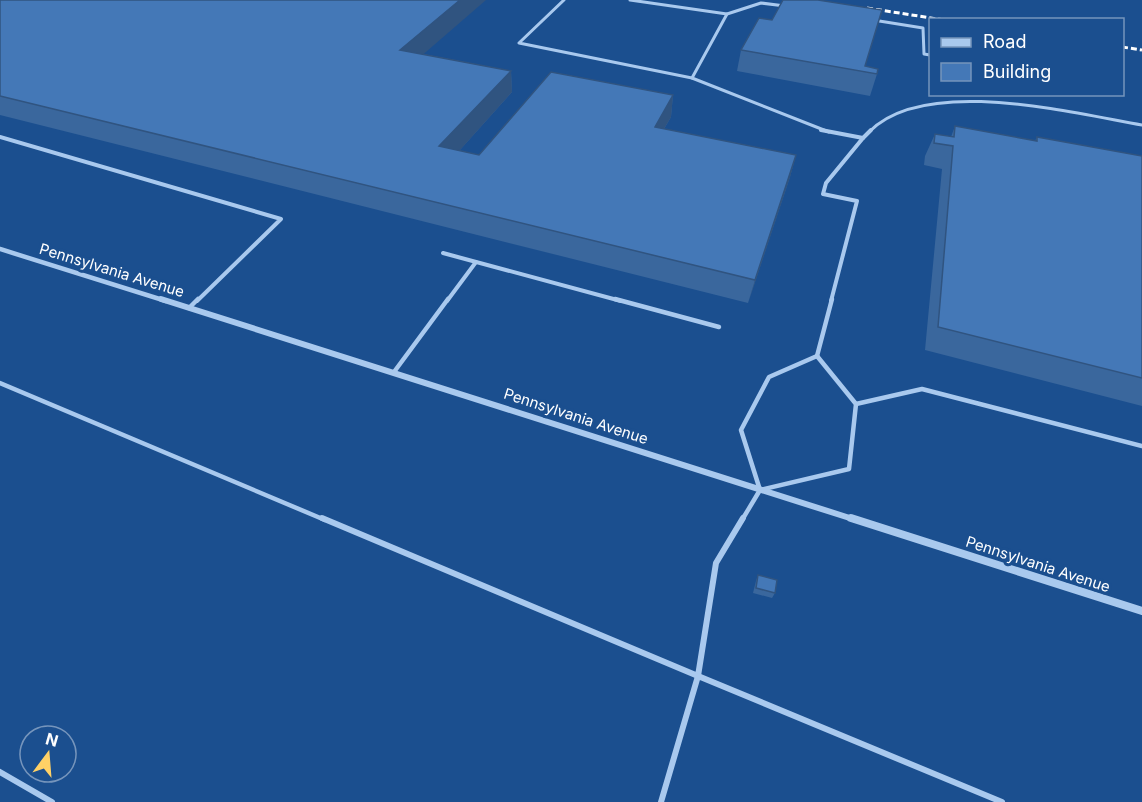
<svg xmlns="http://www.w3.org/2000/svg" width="1142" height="802" viewBox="0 0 1142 802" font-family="Inter,sans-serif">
  <rect width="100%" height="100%" fill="#1b4f8f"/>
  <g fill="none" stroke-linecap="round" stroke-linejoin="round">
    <g stroke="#a9c9ee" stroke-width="3">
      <polyline points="564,0 519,43 692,78 829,132"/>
      <polyline points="630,0 727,14 692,78"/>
      <polyline points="727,14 761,3 785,6"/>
      <polyline points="873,20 923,28 924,54 930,55"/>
      <path d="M869 132C924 75 1073 113 1142 125"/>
    </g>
    <g stroke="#a9c9ee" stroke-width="4">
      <polyline points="821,130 863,138 826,183 823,194 857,201 831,301"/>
      <polyline points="0,137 281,219 197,301"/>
      <polyline points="863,138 871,130"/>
      <polyline points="443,253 621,301"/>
      <polyline points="447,301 476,262"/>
    </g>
    <g stroke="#a9c9ee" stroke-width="4.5">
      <polyline points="615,299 719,327"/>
      <polyline points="189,308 198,299"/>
      <polyline points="817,356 832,299"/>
      <polyline points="394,372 448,299"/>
      <polyline points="0,383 325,520"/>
      <polyline points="856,404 922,389 1142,446"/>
      <polyline points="760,490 741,430 769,377 817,356"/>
      <polyline points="742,520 760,490 849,469 856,404 817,356"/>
    </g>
    <g stroke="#a9c9ee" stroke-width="6">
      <polyline points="322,518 698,676 716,563 743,518"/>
      <polyline points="0,772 52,802"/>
      <polyline points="661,802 698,676 1002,802"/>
    </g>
    <polyline stroke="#a9c9ee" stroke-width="4.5" points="0,249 166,301"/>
    <polyline stroke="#a9c9ee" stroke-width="6" points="161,299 856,520"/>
    <polyline stroke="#a9c9ee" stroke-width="8" points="851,518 1142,611"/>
    <g stroke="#fff" stroke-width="3" stroke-dasharray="6 3" stroke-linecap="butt">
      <polyline points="867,8 944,20"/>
      <polyline points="1122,47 1142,50"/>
    </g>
  </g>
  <g fill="#3a679d">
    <polygon points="0,0 423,54 511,71 512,92 459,151 479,155 673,95 671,117 664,129 796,155 790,177 748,303 0,115"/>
    <polygon points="741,50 865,66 877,74 870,96 737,71"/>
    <polygon points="955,126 1035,141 1037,137 1142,156 1142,406 925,350 942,169 924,165 925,156 935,134 951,137"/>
    <polygon points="758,575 775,593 772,598 753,593 756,581"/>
  </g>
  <g fill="#305480">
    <polygon points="460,0 486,0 404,71 400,50"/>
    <polygon points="511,71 512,92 443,169 439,146"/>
    <polygon points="673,95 671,117 652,149 655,127"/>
    <polygon points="796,155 790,177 748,303 755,280"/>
  </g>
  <g fill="#4478b7" stroke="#305480" stroke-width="1.5">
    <polygon points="0,0 460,0 400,50 511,71 439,146 479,155 551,72 673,95 655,127 796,155 755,280 0,96"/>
    <polygon points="783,0 818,0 882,10 865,66 878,69 877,74 741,50 759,18 772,20"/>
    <polygon points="955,126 1037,141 1037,137 1142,156 1142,378 938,327 953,146 934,143 935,134 954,137"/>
    <polygon points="758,575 777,580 775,593 756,588"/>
  </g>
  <g text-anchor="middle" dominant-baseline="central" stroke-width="6" stroke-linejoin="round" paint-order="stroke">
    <g font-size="15" fill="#fff" stroke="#1b4f8f">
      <text transform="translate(112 270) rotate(17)">Pennsylvania Avenue</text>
      <text transform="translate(576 416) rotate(18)">Pennsylvania Avenue</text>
      <text transform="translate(1038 564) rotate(18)">Pennsylvania Avenue</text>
    </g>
  </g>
  <rect x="929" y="18" width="195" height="78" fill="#1b4f8f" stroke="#7695bc" stroke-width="1.5"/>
  <rect x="941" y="38" width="30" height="9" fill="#a9c9ee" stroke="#7695bc" stroke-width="1.5"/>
  <text x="983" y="48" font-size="18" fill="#ffffff">Road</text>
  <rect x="941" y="63" width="30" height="18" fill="#4478b7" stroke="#7695bc" stroke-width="1.5"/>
  <text x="983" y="78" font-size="18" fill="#ffffff">Building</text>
  <g transform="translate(48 754) rotate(16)"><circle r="28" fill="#1b4f8f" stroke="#7695bc" stroke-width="1.5"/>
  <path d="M0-4.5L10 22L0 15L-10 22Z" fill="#ffd166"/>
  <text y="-9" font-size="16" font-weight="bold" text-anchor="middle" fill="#ffffff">N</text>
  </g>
</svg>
